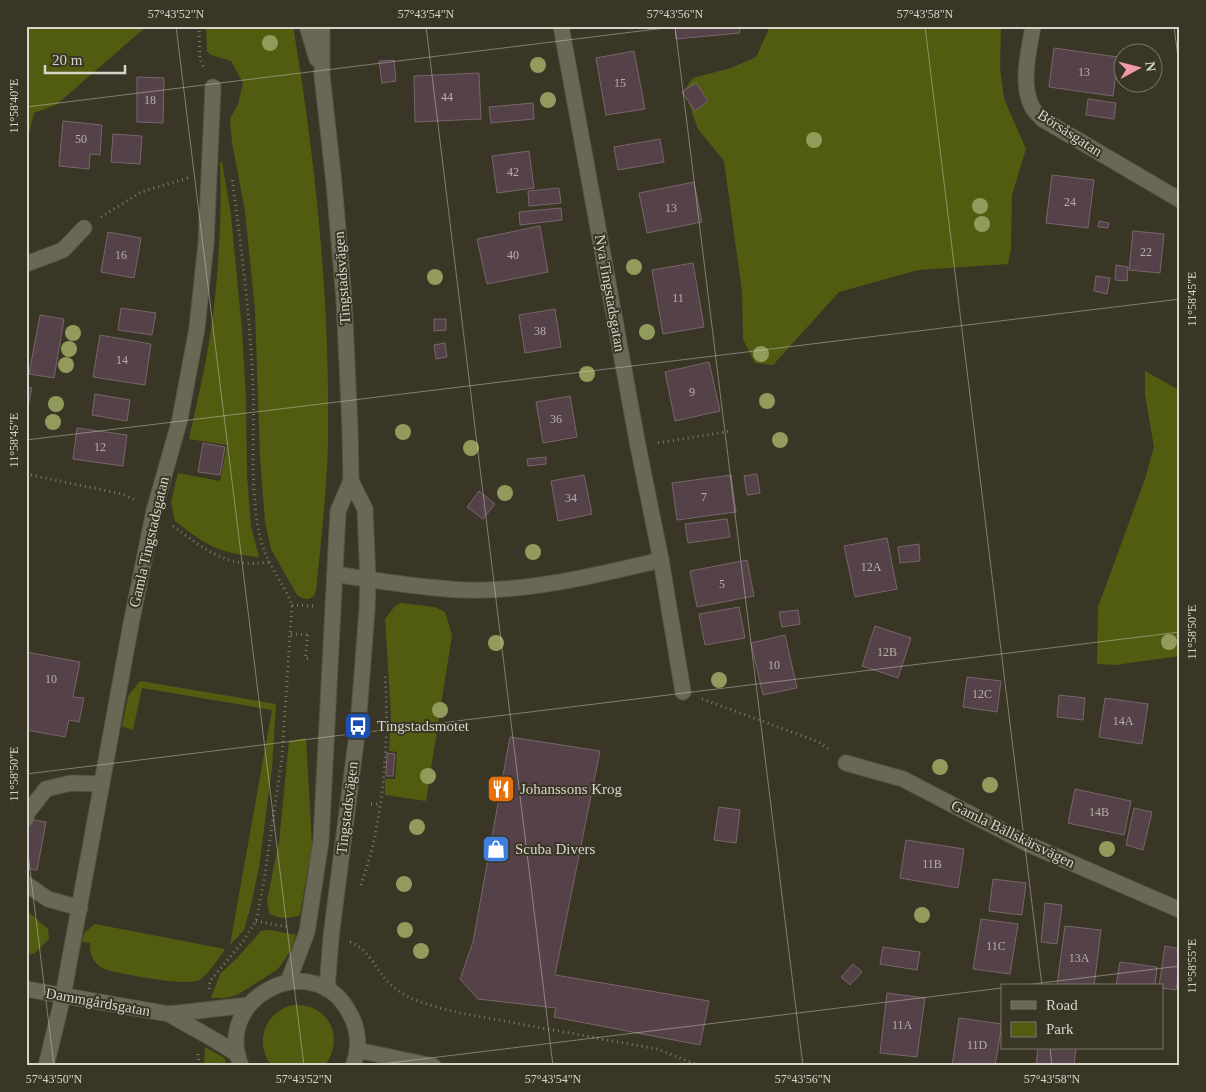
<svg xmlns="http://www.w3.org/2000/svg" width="1206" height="1092" viewBox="0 0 1206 1092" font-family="Georgia,serif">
  <rect width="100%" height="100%" fill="#3a3626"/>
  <g fill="#525c11">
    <polygon points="26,26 147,26 56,105 34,113 26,146"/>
    <path d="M206 26H293C316 163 330 301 328 440 327 490 321 541 316 591 312 601 306 601 297 595L271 549 265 522 260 457 255 310 245 211 232 142 230 119 238 104 243 83 231 61 211 55 207 51Z"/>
    <polygon points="769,26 1001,26 1000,67 1004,99 1026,149 1012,195 1011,249 1008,264 918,270 839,292 773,365 755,363 743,339 742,291 724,161 698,129 684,90 693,78 731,68 756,57 768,31"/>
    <path d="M222 161 231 215 242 330 246 399 247 477 251 526 259 557C218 553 207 546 175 521L171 502 178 473 220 481 227 445 189 439C198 398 208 357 213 315 219 265 222 213 220 163Z"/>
    <polygon points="1145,371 1177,389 1180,394 1180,656 1115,665 1097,664 1098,607 1145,479 1154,447 1145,395"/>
    <polygon points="401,603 435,607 445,612 452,635 426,801 385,795 385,779 395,779 397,752 389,751 391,716 385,619 395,606"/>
    <polygon points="140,681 276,704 272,768 259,867 251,905 244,930 230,945 272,710 142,688 133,730 122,726 128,696"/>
    <path d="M306 738 312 845 300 915C291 919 277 919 269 913L267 901 279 842 289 741Z"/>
    <polygon points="26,910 48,929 49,939 35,953 27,955"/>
    <path d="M95 924 225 949C221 956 207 975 201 979 190 988 126 974 110 971 95 966 90 958 90 943L82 942 84 933Z"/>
    <polygon points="270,930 296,935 290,952 278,969 237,995 225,998 211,998 220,974 237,958 261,931"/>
    <path d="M294 1005C329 1003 346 1039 324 1066H272C253 1044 265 1010 294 1005Z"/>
    <polygon points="205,1047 224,1058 228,1066 204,1066"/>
  </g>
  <g fill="#544248" stroke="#79656c">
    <polygon points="675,26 739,26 740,33 676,39"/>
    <polygon points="1054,48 1118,57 1113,96 1049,87"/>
    <polygon points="634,51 645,109 606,115 596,58"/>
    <polygon points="394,60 396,81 382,83 379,61"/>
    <polygon points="479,73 481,119 415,122 414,76"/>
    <polygon points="137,77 164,78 163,123 137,122"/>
    <polygon points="696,83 708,101 695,111 682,92"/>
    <polygon points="1088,99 1116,103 1114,119 1086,115"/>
    <polygon points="533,103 534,119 491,123 489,107"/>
    <polygon points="63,121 102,125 100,155 90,154 89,169 59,166"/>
    <polygon points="113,134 142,136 140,164 111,162"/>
    <polygon points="660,139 664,162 618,170 614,147"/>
    <polygon points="529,151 534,188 497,193 492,156"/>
    <polygon points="1052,175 1094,180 1088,228 1046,223"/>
    <polygon points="694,182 702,222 647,233 639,193"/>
    <polygon points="559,188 561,203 529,206 528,191"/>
    <polygon points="561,208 562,220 520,225 519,212"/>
    <polygon points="1099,221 1109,223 1108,228 1098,227"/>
    <polygon points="540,226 548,272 487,284 477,239"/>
    <polygon points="1133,231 1164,234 1160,273 1129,270"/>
    <polygon points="108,232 141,238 134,278 101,272"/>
    <polygon points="693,263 704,327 663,334 652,270"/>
    <polygon points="1116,265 1128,267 1127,281 1115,280"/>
    <polygon points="1096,276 1110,278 1107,294 1094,291"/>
    <polygon points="121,308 156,313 152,335 118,330"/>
    <polygon points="555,309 561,347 525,353 519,315"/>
    <polygon points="40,315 64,319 54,378 29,374"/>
    <polygon points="434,319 446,319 446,330 434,331"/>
    <polygon points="100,335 151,344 145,385 93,377"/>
    <polygon points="445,343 447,357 436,359 434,345"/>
    <polygon points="709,362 720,411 675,421 665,372"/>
    <polygon points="26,387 32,388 26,414"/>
    <polygon points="95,394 130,400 127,421 92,415"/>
    <polygon points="570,396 577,437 543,443 536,402"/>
    <polygon points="77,428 127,435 123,466 73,459"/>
    <polygon points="203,443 225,447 220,475 198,472"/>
    <polygon points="546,457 546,464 528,466 527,459"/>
    <polygon points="757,474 760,493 747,495 744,476"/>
    <polygon points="584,475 592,514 558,521 551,481"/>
    <polygon points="731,475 736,512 677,520 672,483"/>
    <polygon points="479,491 495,504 483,519 467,507"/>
    <polygon points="727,519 730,537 688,543 685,524"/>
    <polygon points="887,538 897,589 855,597 844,546"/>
    <polygon points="919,544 920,561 900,563 898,547"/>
    <polygon points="747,560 754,596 697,607 690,571"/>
    <polygon points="739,607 745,638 705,645 699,614"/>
    <polygon points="798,610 800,624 782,627 779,612"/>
    <polygon points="875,626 911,638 898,678 862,666"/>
    <polygon points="785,635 797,688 763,695 751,643"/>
    <polygon points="26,652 80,662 73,697 84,698 79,722 69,720 65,737 26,730"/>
    <polygon points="967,677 1001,681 997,712 963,707"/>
    <polygon points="1059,695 1085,698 1083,720 1057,717"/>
    <polygon points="1105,698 1148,704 1142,744 1099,737"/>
    <polygon points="510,737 600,751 555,975 709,1001 700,1045 554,1017 556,1008 478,999 460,979 473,942"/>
    <polygon points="387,753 395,754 393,776 386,776"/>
    <polygon points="1075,789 1131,801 1124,835 1068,823"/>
    <polygon points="719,807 740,810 736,843 714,840"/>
    <polygon points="1134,808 1152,812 1143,850 1126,845"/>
    <polygon points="26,819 46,822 37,870 26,868"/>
    <polygon points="906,840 964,849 958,888 900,878"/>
    <polygon points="993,879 1026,883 1022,915 989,911"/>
    <polygon points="1045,903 1062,905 1057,944 1041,942"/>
    <polygon points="981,919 1018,924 1010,974 973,969"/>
    <polygon points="1065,926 1101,930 1094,986 1057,985"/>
    <polygon points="1165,946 1180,949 1180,966 1176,990 1162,988 1162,986 1159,986"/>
    <polygon points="883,947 920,952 917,970 880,964"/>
    <polygon points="1120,962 1157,967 1155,986 1116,986"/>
    <polygon points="853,964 862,972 850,985 841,977"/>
    <polygon points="887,993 925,998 917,1057 880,1053"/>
    <polygon points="959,1018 1002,1024 995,1066 952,1066"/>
    <polygon points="1038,1048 1076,1048 1074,1066 1036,1066"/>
  </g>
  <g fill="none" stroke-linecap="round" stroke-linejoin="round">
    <g stroke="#585446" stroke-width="17">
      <g id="minor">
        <polyline points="307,26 317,59"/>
        <polyline points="561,26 638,446 661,560 683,692"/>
        <path d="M1033 26C1029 51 1020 83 1032 107 1034 111 1039 115 1042 119L1180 200"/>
        <polyline points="26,264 63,250 84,228"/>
        <path d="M335 574C377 581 421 588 464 590 531 592 596 575 661 560"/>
        <polyline points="846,763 903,779 1028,844 1180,910"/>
        <polyline points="26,819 27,813 46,789 71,783 102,784"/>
        <polyline points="26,884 48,899 80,908"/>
        <polyline points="288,982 307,932 321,841 338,511 351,481 350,428 344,299 334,183 322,75 322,26"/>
        <polyline points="26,989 169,1014 249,1005"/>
        <polyline points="327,989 331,937 358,726 367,610 368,580 365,509 351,481"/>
        <path d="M169 1014C192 1028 216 1039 238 1055"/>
        <polyline points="357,1050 433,1066"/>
        <polyline points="46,1066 63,996 131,624 154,511 180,419 197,328 206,243 213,87"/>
        <path d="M241 1066C212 995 316 946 350 1014 359 1030 360 1049 353 1066"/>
      </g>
    </g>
    <g stroke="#7d796c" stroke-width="3" stroke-dasharray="1 4" stroke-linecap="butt">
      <polyline points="199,26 200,59 205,70"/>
      <polyline points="101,217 141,192 188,178"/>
      <polyline points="658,443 731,431"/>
      <polyline points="26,474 122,494 137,501"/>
      <path d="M173 526C206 550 227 569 270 562"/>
      <polyline points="292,605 314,606"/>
      <polyline points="291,634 310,635"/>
      <polyline points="308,635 305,658 311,659"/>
      <polyline points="702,699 819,742 831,751"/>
      <polyline points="371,804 380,804"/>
      <path d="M361 885C365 872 370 859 373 845 385 791 389 730 385 674"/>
      <polyline points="256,921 288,927"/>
      <path d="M350 942C371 950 376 972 392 986 411 1002 437 1007 460 1013L657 1049 700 1066"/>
      <path d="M209 989 210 981 241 944 256 921 264 881 282 757 292 605C283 582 265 561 260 537 249 488 255 435 253 385 250 315 241 246 232 177"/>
      <polyline points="198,1054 199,1066"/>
    </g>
    <use href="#minor" stroke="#6b6755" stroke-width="15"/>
  </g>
  <g fill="#929a5c">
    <circle cx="270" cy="43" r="8"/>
    <circle cx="538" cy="65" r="8"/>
    <circle cx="548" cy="100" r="8"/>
    <circle cx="814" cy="140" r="8"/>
    <circle cx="980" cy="206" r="8"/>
    <circle cx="982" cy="224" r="8"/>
    <circle cx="634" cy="267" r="8"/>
    <circle cx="435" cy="277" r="8"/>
    <circle cx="647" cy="332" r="8"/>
    <circle cx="73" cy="333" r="8"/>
    <circle cx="69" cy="349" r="8"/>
    <circle cx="761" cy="354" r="8"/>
    <circle cx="66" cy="365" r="8"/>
    <circle cx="587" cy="374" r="8"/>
    <circle cx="767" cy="401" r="8"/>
    <circle cx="56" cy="404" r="8"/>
    <circle cx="53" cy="422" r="8"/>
    <circle cx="403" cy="432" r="8"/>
    <circle cx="780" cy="440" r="8"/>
    <circle cx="471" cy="448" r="8"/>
    <circle cx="505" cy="493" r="8"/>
    <circle cx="533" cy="552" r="8"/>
    <circle cx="1169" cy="642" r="8"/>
    <circle cx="496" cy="643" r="8"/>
    <circle cx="719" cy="680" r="8"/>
    <circle cx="440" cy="710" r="8"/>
    <circle cx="940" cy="767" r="8"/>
    <circle cx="428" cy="776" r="8"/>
    <circle cx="990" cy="785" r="8"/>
    <circle cx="417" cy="827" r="8"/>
    <circle cx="1107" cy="849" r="8"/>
    <circle cx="404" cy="884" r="8"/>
    <circle cx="922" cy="915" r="8"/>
    <circle cx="405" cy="930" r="8"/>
    <circle cx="421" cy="951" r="8"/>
  </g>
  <path fill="none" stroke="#d7d4ca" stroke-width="1" stroke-opacity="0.45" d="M176 26 304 1066M426 26 553 1066M675 26 803 1066M925 26 1042 986M1174 26 1180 73M26 107 681 26M26 440 1180 299M26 774 1180 632M26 837 54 1066M1017 986 1180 966M1050 1048 1052 1066M365 1066 1002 988"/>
  <defs>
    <g id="bus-square" transform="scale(1.4375)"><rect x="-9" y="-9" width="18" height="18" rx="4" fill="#1a4fb4" stroke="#3a3626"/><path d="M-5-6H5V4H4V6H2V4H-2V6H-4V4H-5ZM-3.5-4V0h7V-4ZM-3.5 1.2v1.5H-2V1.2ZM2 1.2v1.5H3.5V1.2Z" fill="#fff"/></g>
    <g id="restaurant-square" transform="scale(1.4375)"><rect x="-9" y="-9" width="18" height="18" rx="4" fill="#e8710a" stroke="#3a3626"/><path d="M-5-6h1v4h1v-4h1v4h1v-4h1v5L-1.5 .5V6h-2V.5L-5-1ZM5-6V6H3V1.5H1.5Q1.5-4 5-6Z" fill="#fff"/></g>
    <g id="shop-square" transform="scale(1.4375)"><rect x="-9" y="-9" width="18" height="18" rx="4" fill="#3f7fe0" stroke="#3a3626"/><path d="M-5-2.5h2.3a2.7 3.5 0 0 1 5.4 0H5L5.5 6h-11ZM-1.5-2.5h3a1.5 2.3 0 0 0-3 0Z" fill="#fff"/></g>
  </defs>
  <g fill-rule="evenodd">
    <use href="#bus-square" x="358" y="726"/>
    <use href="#restaurant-square" x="501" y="789"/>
    <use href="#shop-square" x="496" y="849"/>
  </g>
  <g text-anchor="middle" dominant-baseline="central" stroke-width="4" stroke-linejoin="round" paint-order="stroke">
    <g font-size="12" fill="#b6b0aa">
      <text x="1084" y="72">13</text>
      <text x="620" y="83">15</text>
      <text x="447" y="97">44</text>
      <text x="150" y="100">18</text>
      <text x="81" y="139">50</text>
      <text x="513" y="172">42</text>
      <text x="1070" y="202">24</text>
      <text x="671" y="208">13</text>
      <text x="1146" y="252">22</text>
      <text x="121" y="255">16</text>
      <text x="513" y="255">40</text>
      <text x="678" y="298">11</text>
      <text x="540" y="331">38</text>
      <text x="122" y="360">14</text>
      <text x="692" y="392">9</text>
      <text x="556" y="419">36</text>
      <text x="100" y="447">12</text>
      <text x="704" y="497">7</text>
      <text x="571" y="498">34</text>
      <text x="871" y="567">12A</text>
      <text x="722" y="584">5</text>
      <text x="887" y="652">12B</text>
      <text x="774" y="665">10</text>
      <text x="51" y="679">10</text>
      <text x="982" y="694">12C</text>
      <text x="1123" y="721">14A</text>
      <text x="1099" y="812">14B</text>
      <text x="932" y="864">11B</text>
      <text x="996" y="946">11C</text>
      <text x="1079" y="958">13A</text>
      <text x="902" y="1025">11A</text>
      <text x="977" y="1045">11D</text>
    </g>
    <g font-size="15" fill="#d7d4ca" stroke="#3a3626">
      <text transform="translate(1070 133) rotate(33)">Börsåsgatan</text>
      <text transform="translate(342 278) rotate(-94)">Tingstadsvägen</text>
      <text transform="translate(610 293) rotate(80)">Nya Tingstadsgatan</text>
      <text transform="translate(149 542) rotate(-77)">Gamla Tingstadsgatan</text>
      <text transform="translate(347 808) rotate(-83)">Tingstadsvägen</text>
      <text transform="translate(1013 834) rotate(26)">Gamla Bällskärsvägen</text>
      <text transform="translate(98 1002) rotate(10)">Dammgårdsgatan</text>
    </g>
    <g font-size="15" fill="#d7d4ca" stroke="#3a3626" text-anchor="start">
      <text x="377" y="726">Tingstadsmotet</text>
      <text x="520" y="789">Johanssons Krog</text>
      <text x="515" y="849">Scuba Divers</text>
    </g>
  </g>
  <rect width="1206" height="1092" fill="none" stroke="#3a3626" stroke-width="55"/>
  <rect x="1001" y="984" width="162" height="65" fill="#3a3626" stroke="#797568"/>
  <rect x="1011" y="1001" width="25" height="8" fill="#6b6755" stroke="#797568"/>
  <text x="1046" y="1010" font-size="15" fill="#d7d4ca">Road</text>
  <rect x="1011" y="1022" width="25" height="15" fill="#525c11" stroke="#797568"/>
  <text x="1046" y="1034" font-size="15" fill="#d7d4ca">Park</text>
  <g transform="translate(1138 68) rotate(83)"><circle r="24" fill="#3a3626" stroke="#797568"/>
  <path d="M0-4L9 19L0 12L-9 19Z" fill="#f39aa9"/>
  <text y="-8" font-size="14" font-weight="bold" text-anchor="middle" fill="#d7d4ca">N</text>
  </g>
  <path d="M45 65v8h80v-8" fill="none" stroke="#d7d4ca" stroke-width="2.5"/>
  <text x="52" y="65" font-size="15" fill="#d7d4ca" stroke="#3a3626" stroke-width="4" paint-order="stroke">20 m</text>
  <rect x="28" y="28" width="1150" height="1036" fill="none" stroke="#d7d4ca" stroke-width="2"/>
  <g font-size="12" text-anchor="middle" fill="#d7d4ca">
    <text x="176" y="18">57°43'52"N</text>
    <text x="426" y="18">57°43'54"N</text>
    <text x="675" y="18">57°43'56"N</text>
    <text x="925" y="18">57°43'58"N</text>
    <text transform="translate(14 106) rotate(-90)" y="4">11°58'40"E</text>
    <text transform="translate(1192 299) rotate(-90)" y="4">11°58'45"E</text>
    <text transform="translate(14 440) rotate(-90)" y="4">11°58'45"E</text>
    <text transform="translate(1192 632) rotate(-90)" y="4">11°58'50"E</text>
    <text transform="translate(14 774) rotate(-90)" y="4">11°58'50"E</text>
    <text transform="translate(1192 966) rotate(-90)" y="4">11°58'55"E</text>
    <text x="54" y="1083">57°43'50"N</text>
    <text x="304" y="1083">57°43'52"N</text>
    <text x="553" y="1083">57°43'54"N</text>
    <text x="803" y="1083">57°43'56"N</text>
    <text x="1052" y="1083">57°43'58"N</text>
  </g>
</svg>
